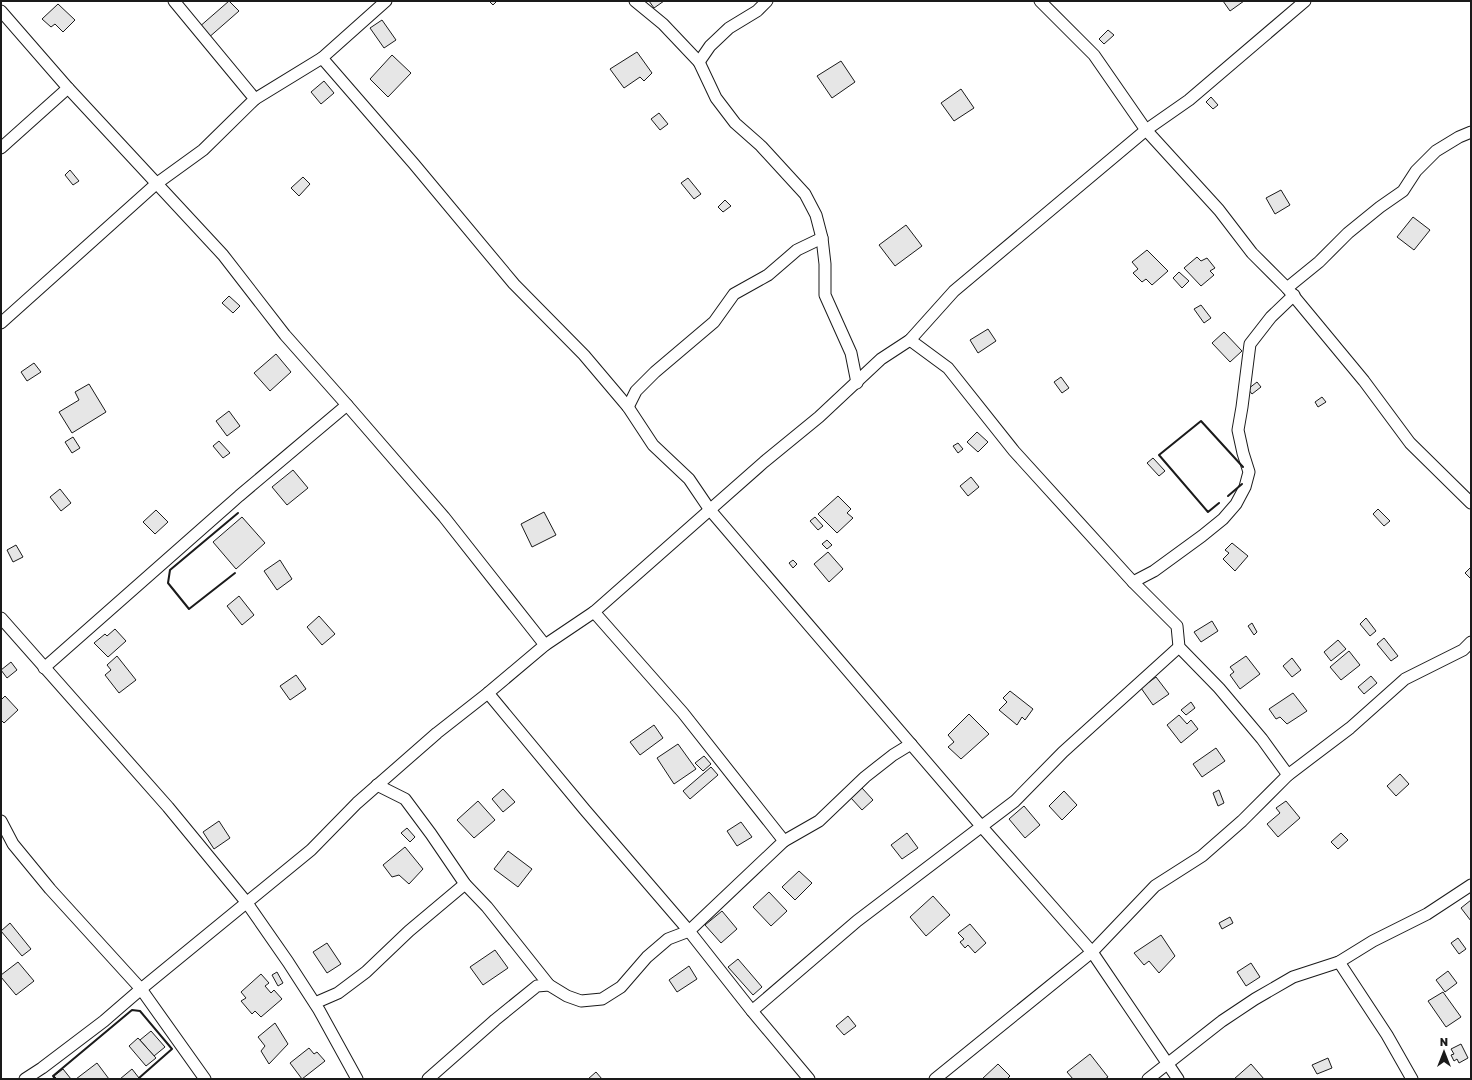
<svg xmlns="http://www.w3.org/2000/svg" width="1472" height="1080" viewBox="0 0 1472 1080" font-family="'Golos Text',sans-serif">
  <rect width="100%" height="100%" fill="#fff"/>
  <g fill="#e6e6e6" stroke="#1a1a1a">
    <polygon points="229,1 239,11 207,39 198,28"/>
    <polygon points="489,1 497,1 493,5"/>
    <polygon points="649,1 664,1 654,8"/>
    <polygon points="1223,1 1244,1 1230,11"/>
    <polygon points="58,4 75,20 63,32 55,24 51,27 42,19"/>
    <polygon points="382,20 396,40 384,48 370,28"/>
    <polygon points="1108,30 1114,35 1104,44 1099,39"/>
    <polygon points="637,52 652,73 644,81 640,77 624,88 610,69"/>
    <polygon points="392,55 411,73 388,97 370,79"/>
    <polygon points="841,61 855,82 832,98 817,76"/>
    <polygon points="324,81 334,93 321,104 311,92"/>
    <polygon points="961,89 974,108 954,121 941,103"/>
    <polygon points="1211,97 1218,105 1213,109 1206,102"/>
    <polygon points="659,113 668,124 660,130 651,119"/>
    <polygon points="70,170 79,181 73,185 65,175"/>
    <polygon points="303,177 310,184 299,196 291,188"/>
    <polygon points="688,178 701,194 694,199 681,183"/>
    <polygon points="1281,190 1290,205 1275,214 1266,198"/>
    <polygon points="725,200 731,206 723,212 718,207"/>
    <polygon points="1413,217 1430,230 1414,250 1397,237"/>
    <polygon points="906,225 922,246 895,266 879,245"/>
    <polygon points="1147,250 1168,271 1152,285 1146,279 1142,282 1133,273 1138,269 1132,262"/>
    <polygon points="1197,257 1201,261 1207,258 1215,268 1210,271 1214,275 1201,286 1184,268"/>
    <polygon points="1179,272 1189,281 1182,288 1173,278"/>
    <polygon points="229,296 240,306 233,313 222,303"/>
    <polygon points="1201,305 1211,318 1204,323 1194,309"/>
    <polygon points="988,329 996,341 978,353 970,340"/>
    <polygon points="1224,332 1242,351 1230,362 1212,343"/>
    <polygon points="276,354 291,372 270,391 254,373"/>
    <polygon points="34,363 41,372 27,381 21,372"/>
    <polygon points="1061,377 1069,388 1062,393 1054,382"/>
    <polygon points="1257,382 1261,387 1252,394 1248,389"/>
    <polygon points="89,384 106,412 72,433 59,412 79,400 75,392"/>
    <polygon points="1322,397 1326,402 1318,407 1315,402"/>
    <polygon points="229,411 240,426 227,436 216,421"/>
    <polygon points="977,432 988,442 978,452 967,442"/>
    <polygon points="73,437 80,448 72,453 65,442"/>
    <polygon points="219,441 230,453 223,458 213,446"/>
    <polygon points="958,443 963,449 958,453 953,446"/>
    <polygon points="1153,458 1165,471 1159,476 1147,463"/>
    <polygon points="293,470 308,488 287,505 272,487"/>
    <polygon points="971,477 979,487 968,496 960,486"/>
    <polygon points="60,489 71,503 61,511 50,497"/>
    <polygon points="838,496 851,509 847,513 853,518 837,533 818,514"/>
    <polygon points="1378,509 1390,521 1384,526 1373,514"/>
    <polygon points="156,510 168,522 155,534 143,522"/>
    <polygon points="544,512 556,535 532,547 521,524"/>
    <polygon points="242,517 265,543 236,569 213,542"/>
    <polygon points="815,517 823,526 818,530 810,521"/>
    <polygon points="827,540 832,545 827,549 822,544"/>
    <polygon points="1232,543 1248,556 1235,571 1223,559 1229,553 1225,550"/>
    <polygon points="16,545 23,557 13,562 7,550"/>
    <polygon points="828,552 843,569 829,582 814,564"/>
    <polygon points="280,560 292,579 277,590 264,571"/>
    <polygon points="793,560 797,564 793,568 789,563"/>
    <polygon points="1471,567 1471,579 1465,573"/>
    <polygon points="239,596 254,615 242,625 227,606"/>
    <polygon points="319,616 335,634 322,645 307,627"/>
    <polygon points="1366,618 1376,631 1370,636 1360,624"/>
    <polygon points="1212,621 1218,631 1201,642 1194,632"/>
    <polygon points="1252,623 1257,632 1254,635 1248,626"/>
    <polygon points="115,629 126,641 108,657 94,643 105,634 107,636"/>
    <polygon points="1384,638 1398,656 1391,661 1377,644"/>
    <polygon points="1338,640 1346,649 1331,661 1324,652"/>
    <polygon points="1349,651 1360,665 1341,680 1330,667"/>
    <polygon points="117,656 136,680 119,693 105,675 111,670 107,665"/>
    <polygon points="1246,656 1260,674 1240,689 1230,675 1234,672 1230,667"/>
    <polygon points="1292,658 1301,670 1292,677 1283,666"/>
    <polygon points="11,662 17,670 7,678 1,670"/>
    <polygon points="296,675 306,689 290,700 280,686"/>
    <polygon points="1371,676 1377,683 1364,694 1358,687"/>
    <polygon points="1156,677 1169,694 1153,705 1141,688"/>
    <polygon points="1010,691 1033,709 1025,720 1022,717 1017,725 999,710 1007,702 1003,698"/>
    <polygon points="1293,693 1307,711 1287,724 1280,717 1276,719 1269,709"/>
    <polygon points="5,696 18,710 4,723 1,720 1,700"/>
    <polygon points="1191,702 1195,708 1186,715 1181,710"/>
    <polygon points="969,714 989,734 961,759 948,747 954,742 948,735"/>
    <polygon points="1179,715 1187,724 1191,720 1198,729 1181,743 1167,725"/>
    <polygon points="654,725 663,738 640,755 630,742"/>
    <polygon points="678,744 696,769 674,784 657,758"/>
    <polygon points="1216,748 1225,761 1202,777 1193,764"/>
    <polygon points="704,756 711,764 703,771 695,763"/>
    <polygon points="711,767 718,775 690,799 683,791"/>
    <polygon points="1400,774 1409,784 1396,796 1387,786"/>
    <polygon points="862,788 873,800 862,810 851,798"/>
    <polygon points="503,789 515,802 503,812 492,799"/>
    <polygon points="1219,790 1224,803 1218,806 1213,793"/>
    <polygon points="1064,791 1077,805 1062,820 1049,806"/>
    <polygon points="478,801 495,820 474,838 457,820"/>
    <polygon points="1286,801 1300,818 1278,837 1267,824 1280,813 1276,808"/>
    <polygon points="1024,806 1040,825 1025,838 1009,819"/>
    <polygon points="219,821 230,838 214,849 203,832"/>
    <polygon points="741,822 752,837 737,846 727,831"/>
    <polygon points="407,828 415,837 410,842 401,833"/>
    <polygon points="907,833 918,848 902,859 891,845"/>
    <polygon points="1341,833 1348,840 1338,849 1331,842"/>
    <polygon points="405,847 423,869 409,884 399,875 392,877 383,865"/>
    <polygon points="508,851 532,869 518,887 494,869"/>
    <polygon points="799,871 812,883 795,900 782,887"/>
    <polygon points="769,892 787,911 771,926 753,907"/>
    <polygon points="933,896 950,915 926,936 910,917"/>
    <polygon points="1471,900 1471,921 1461,908"/>
    <polygon points="722,911 737,929 721,943 705,925"/>
    <polygon points="1230,917 1233,923 1222,929 1219,923"/>
    <polygon points="10,923 31,949 22,956 1,931"/>
    <polygon points="970,924 986,943 975,953 968,945 965,948 960,942 964,939 958,933"/>
    <polygon points="1161,935 1175,956 1159,973 1149,961 1144,965 1134,953"/>
    <polygon points="1458,938 1466,949 1459,954 1451,943"/>
    <polygon points="327,943 341,964 327,973 313,952"/>
    <polygon points="495,950 508,968 483,985 470,967"/>
    <polygon points="738,959 762,987 753,995 728,967"/>
    <polygon points="18,962 34,981 16,995 1,977 1,975"/>
    <polygon points="1251,963 1260,977 1246,986 1237,972"/>
    <polygon points="689,966 697,979 677,992 669,980"/>
    <polygon points="1448,971 1457,983 1445,992 1436,980"/>
    <polygon points="277,972 283,983 278,986 272,975"/>
    <polygon points="261,974 269,983 265,986 271,993 274,990 282,999 261,1017 255,1011 252,1014 241,1001 246,998 241,992"/>
    <polygon points="1443,992 1461,1017 1446,1027 1428,1001"/>
    <polygon points="848,1016 856,1026 844,1035 836,1026"/>
    <polygon points="275,1023 288,1044 269,1064 261,1051 265,1046 258,1037"/>
    <polygon points="151,1031 165,1047 154,1056 140,1040"/>
    <polygon points="138,1038 156,1058 146,1066 129,1046"/>
    <polygon points="1461,1044 1468,1058 1459,1063 1457,1059 1454,1061 1451,1055 1454,1054 1451,1049"/>
    <polygon points="309,1048 314,1054 317,1052 325,1061 302,1079 290,1063"/>
    <polygon points="1090,1054 1108,1077 1105,1079 1073,1079 1067,1072"/>
    <polygon points="1328,1058 1332,1068 1317,1074 1312,1065"/>
    <polygon points="97,1063 109,1079 76,1079"/>
    <polygon points="998,1064 1010,1076 1007,1079 982,1079"/>
    <polygon points="1251,1064 1264,1079 1234,1079"/>
    <polygon points="63,1069 71,1079 57,1079 54,1076"/>
    <polygon points="132,1069 139,1078 137,1079 120,1079"/>
    <polygon points="596,1072 602,1079 588,1079"/>
  </g>
  <g fill="none" stroke-linecap="round" stroke-linejoin="round">
    <g stroke="#1a1a1a" stroke-width="13">
      <g id="minor">
        <polyline points="635,1 663,24 699,62 716,98 735,123 761,146 805,194 816,215 822,238 825,264 825,295 851,353 857,383"/>
        <polyline points="1040,1 1094,55 1146,130 1219,210 1252,253 1287,288 1364,381 1410,443 1471,503"/>
        <polyline points="1,11 68,88 223,255 285,335 347,405 444,517 545,645"/>
        <polyline points="322,58 414,164 514,284 584,355 628,407 653,445 689,479 710,510 982,827 1092,952 1178,1079"/>
        <polyline points="699,62 710,46 729,28 757,11 767,1"/>
        <polyline points="255,99 322,58 386,1"/>
        <polyline points="1,148 68,88"/>
        <polyline points="1287,288 1319,262 1348,233 1380,207 1403,191 1416,171 1436,151 1459,137 1471,132"/>
        <polyline points="1,323 156,184 203,150 255,99 174,1"/>
        <polyline points="910,340 948,368 1014,451 1133,582 1177,626 1179,647 1219,688 1262,739 1288,775"/>
        <polyline points="628,407 636,391 655,372 714,322 734,294 768,275 797,250 822,238"/>
        <polyline points="1133,582 1154,571 1202,536 1223,519 1236,504 1245,487 1249,472 1243,453 1238,430 1242,407 1250,344 1271,317 1294,295"/>
        <polyline points="1,618 168,807 247,903 288,962 319,1010 357,1079"/>
        <polyline points="44,668 239,496 347,405"/>
        <polyline points="488,693 585,810 689,931 752,1011 809,1079"/>
        <polyline points="377,785 405,799 431,834 465,884 487,907 549,985"/>
        <polyline points="1,821 13,844 50,889 141,989 205,1079"/>
        <polyline points="784,841 819,821 865,777 893,755 911,744"/>
        <polyline points="1339,962 1387,1035 1412,1079"/>
        <polyline points="315,1003 338,993 366,972 409,931 465,884"/>
        <polyline points="752,1011 857,921 1015,801 1063,752 1179,647"/>
        <polyline points="25,1079 42,1068 104,1021 141,989 311,850 357,803 437,733 488,693 545,645 594,612 764,462 819,417 881,359 910,340 954,291 1146,130 1189,100 1305,1"/>
        <polyline points="428,1079 495,1020 537,986 549,985 567,996 581,1001 602,999 621,987 647,957 668,939 689,931 784,841 683,713 594,612"/>
        <polyline points="935,1079 1092,952 1155,886 1202,856 1242,821 1288,775 1350,728 1405,679 1463,650 1471,642"/>
        <polyline points="1148,1079 1222,1021 1255,999 1293,977 1339,962 1373,941 1427,914 1471,885"/>
      </g>
    </g>
    <use href="#minor" stroke="#fff" stroke-width="11"/>
    <g stroke="#1a1a1a" stroke-width="2">
      <polyline points="1228,496 1242,484"/>
      <polyline points="1219,503 1208,512 1159,455 1201,421 1243,467"/>
      <polyline points="235,573 189,609 168,583 170,570 238,513"/>
      <polyline points="55,1079 53,1076 132,1010 140,1011 172,1049 139,1078"/>
    </g>
  </g>
  <rect width="1472" height="1080" fill="none" stroke="#1a1a1a" stroke-width="4"/>
  <g transform="translate(1444 1052)" stroke="#ffffff" stroke-width="3" paint-order="stroke">
  <path d="M0-3L7 15L0 10L-7 15Z" fill="#1a1a1a"/>
  <text y="-6" font-size="11" font-weight="bold" text-anchor="middle" fill="#1a1a1a">N</text>
  </g>
</svg>
